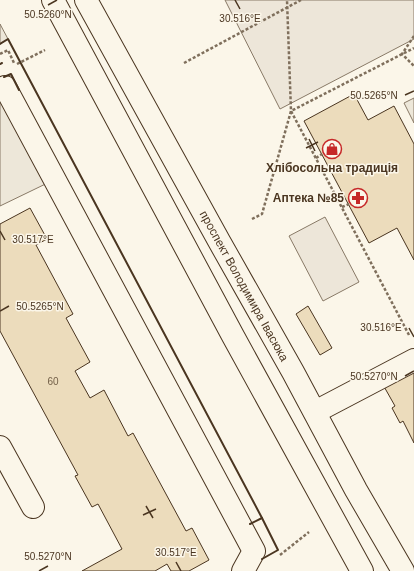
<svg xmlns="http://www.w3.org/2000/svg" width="414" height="571" viewBox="0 0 414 571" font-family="Helvetica,sans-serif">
  <rect width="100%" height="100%" fill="#fbf6e9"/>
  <g fill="#ede6d9" stroke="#887966">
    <polygon points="225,0 414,0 414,39 280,109"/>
    <polygon points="325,217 359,282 323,301 289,236"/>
  </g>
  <g fill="#ede7d9" stroke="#887966">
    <polygon points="0,24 8,39 0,44"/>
    <polygon points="11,74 62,176 0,206 0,79"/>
    <polygon points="414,98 414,123 404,103"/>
  </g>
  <g fill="#ecdcbc" stroke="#4a3520">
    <polygon points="354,94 368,120 394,106 414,144 414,260 397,228 369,243 304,121"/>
    <polygon points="30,208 47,239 36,245 73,314 66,318 90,362 75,371 90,398 104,390 128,436 133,433 186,531 192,528 209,560 189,571 171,571 167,564 155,571 82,571 122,549 98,504 92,507 75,476 78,475 0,331 0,224"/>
    <polygon points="308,306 332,348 320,355 296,314"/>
    <polygon points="414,366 414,443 403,421 400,423 392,408 395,406 382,383"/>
  </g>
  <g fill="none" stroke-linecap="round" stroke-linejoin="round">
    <g stroke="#4a3520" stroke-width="24">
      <g id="minor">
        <polyline points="53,0 233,336 362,571"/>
        <polyline points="86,0 219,241 293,372 356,490 403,571"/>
        <polyline points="5,87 254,551 243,571"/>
        <polyline points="315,412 414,360"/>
        <polyline points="0,447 33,507"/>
      </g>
    </g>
    <g stroke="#7f6f5c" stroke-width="2.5" stroke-dasharray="3 2" stroke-linecap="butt">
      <polyline points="414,36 402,54 414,66"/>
      <polyline points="0,54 8,50 14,63"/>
      <polyline points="184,63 301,0"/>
      <polyline points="17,64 45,50"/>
      <polyline points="316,158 322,154"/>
      <polyline points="342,207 349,204"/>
      <polyline points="252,219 262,214 291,111 287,0"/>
      <polyline points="409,335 291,111 414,48"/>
      <polyline points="280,555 309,532"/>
    </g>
    <use href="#minor" stroke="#fbf6e9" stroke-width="22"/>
    <g stroke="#4a3520" stroke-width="2">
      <polyline points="0,44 8,39 262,518"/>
      <polyline points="0,64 2,63"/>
      <polyline points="4,77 11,74 19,90"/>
      <polyline points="250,524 262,518 278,550 262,559"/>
    </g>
  </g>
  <path fill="none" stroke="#4a3520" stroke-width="1.5" d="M235 0 240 9M48 5 57 0M405 95 414 91M309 139 315 151M306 148 318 142M0 231 5 240M0 311 9 306M409 328 414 337M405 376 414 371M146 506 153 518M143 515 156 509M176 562 181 571M39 571 48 566"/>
  <defs>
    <g id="shop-ring" transform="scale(1)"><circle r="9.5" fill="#fbf6e9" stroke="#c62828" stroke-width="1.5"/><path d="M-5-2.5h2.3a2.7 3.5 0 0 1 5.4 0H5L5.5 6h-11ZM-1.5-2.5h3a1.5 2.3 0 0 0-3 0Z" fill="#c62828"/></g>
    <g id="pharmacy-ring" transform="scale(1)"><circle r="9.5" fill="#fbf6e9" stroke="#c62828" stroke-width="1.5"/><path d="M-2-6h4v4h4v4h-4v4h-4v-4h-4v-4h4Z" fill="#c62828"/></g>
  </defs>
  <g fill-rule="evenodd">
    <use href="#shop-ring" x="332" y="149"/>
    <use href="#pharmacy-ring" x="358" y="198"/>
  </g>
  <g text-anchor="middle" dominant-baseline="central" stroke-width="3" stroke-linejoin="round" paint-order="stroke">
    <g font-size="10" fill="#725f47">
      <text x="53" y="381">60</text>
    </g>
    <g font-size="12" font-weight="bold" fill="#4a3520" stroke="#fbf6e9">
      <text x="332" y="168">Хлібосольна традиція</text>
      <text x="344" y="198" text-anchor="end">Аптека №85</text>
    </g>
    <g font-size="12" fill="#4a3520" stroke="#fbf6e9">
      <text transform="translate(244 286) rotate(61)">проспект Володимира Івасюка</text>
    </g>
  </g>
  <g font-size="10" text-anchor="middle" fill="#4a3520" stroke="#fbf6e9" stroke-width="3" stroke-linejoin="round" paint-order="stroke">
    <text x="48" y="18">50.5260°N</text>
    <text x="240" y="22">30.516°E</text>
    <text x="374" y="99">50.5265°N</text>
    <text x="33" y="243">30.517°E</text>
    <text x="40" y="310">50.5265°N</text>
    <text x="381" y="331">30.516°E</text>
    <text x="374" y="380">50.5270°N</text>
    <text x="176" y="556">30.517°E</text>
    <text x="48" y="560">50.5270°N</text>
  </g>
</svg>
